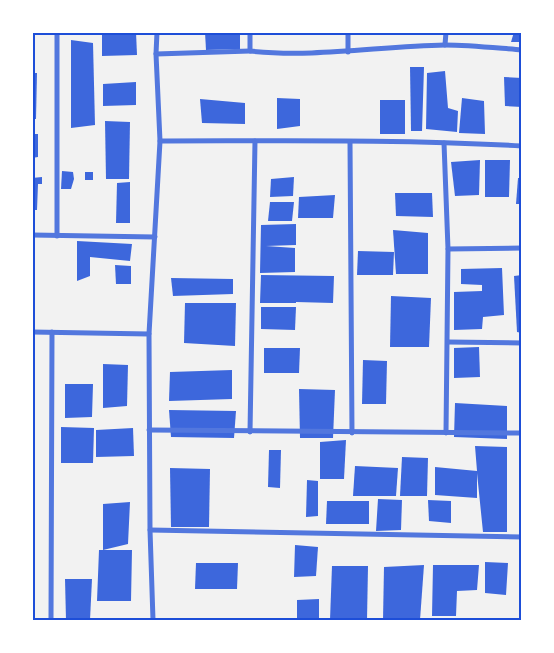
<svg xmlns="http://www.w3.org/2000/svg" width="554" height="653" viewBox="0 0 554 653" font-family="'PT Sans',sans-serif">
  <rect width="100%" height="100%" fill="#f2f2f2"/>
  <g fill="#3d67dc">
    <polygon points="102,32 136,32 137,55 102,56"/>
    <polygon points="205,32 240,32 240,49 206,50"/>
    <polygon points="457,32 504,32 505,34 457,35"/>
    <polygon points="514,32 522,32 522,42 511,42"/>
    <polygon points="71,40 93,43 95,125 71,128"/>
    <polygon points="410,67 424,67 422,131 411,131"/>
    <polygon points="445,71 448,108 458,111 457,132 426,129 427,73"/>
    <polygon points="32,73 37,73 36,119 32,119"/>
    <polygon points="504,77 522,78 522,107 505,106"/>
    <polygon points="136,82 136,105 103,106 103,84"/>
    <polygon points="277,98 300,99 300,126 277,129"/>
    <polygon points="462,98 484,101 485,134 459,133"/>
    <polygon points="200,99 245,103 245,124 202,123"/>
    <rect x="380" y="100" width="25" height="34"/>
    <polygon points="105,121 130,122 129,179 106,179"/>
    <polygon points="32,134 38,134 38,157 32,158"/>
    <polygon points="480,160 479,195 455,196 451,162"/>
    <polygon points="485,160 510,160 509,197 485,197"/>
    <polygon points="62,171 73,172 74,179 71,189 61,189"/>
    <rect x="85" y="172" width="8" height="8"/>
    <polygon points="42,177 42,184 38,184 37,210 32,210 32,178"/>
    <polygon points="294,177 293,196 270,197 271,179"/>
    <polygon points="518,178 522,178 522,204 516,204"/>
    <polygon points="130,182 130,223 116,223 117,183"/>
    <polygon points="395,193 432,193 433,217 396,216"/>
    <polygon points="335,195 333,218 298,218 299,197"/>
    <polygon points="270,202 294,202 292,221 268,221"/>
    <polygon points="296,224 296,245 266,246 295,248 295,272 260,273 261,225"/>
    <polygon points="393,230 428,233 428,274 396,274"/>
    <polygon points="77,241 132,244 130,261 90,257 90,276 77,281"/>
    <polygon points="358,251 394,252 393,275 357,275"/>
    <polygon points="115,265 131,266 131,284 116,284"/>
    <polygon points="502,268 504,315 483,317 482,329 454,330 454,292 482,291 482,285 461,284 461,269"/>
    <polygon points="261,275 334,276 333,303 296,302 296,296 296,303 260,303"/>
    <polygon points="522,275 522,333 517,332 514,276"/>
    <polygon points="171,278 233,279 233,294 173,296"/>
    <polygon points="391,296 431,298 429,347 390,347"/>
    <polygon points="185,303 236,303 235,346 184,343"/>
    <polygon points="261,307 296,307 295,330 261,329"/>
    <polygon points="479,347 480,377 454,378 454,348"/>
    <polygon points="264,348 300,348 299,373 264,373"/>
    <polygon points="363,360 387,361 386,404 362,404"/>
    <polygon points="103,364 128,365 127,406 103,408"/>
    <polygon points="232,370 232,399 169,401 170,372"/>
    <polygon points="65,384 93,384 92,417 65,418"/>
    <polygon points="299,389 335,390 333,438 300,438"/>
    <polygon points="455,403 507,406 507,439 454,437"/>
    <polygon points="169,410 236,411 234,438 171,437"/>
    <polygon points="61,427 94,428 93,463 61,463"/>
    <polygon points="133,428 134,456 96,457 96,430"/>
    <polygon points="346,440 344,479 320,479 320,442"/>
    <polygon points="475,446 507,447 507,532 483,532 477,473 477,498 435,495 435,467 477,471"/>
    <polygon points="269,450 281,450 280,488 268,487"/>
    <polygon points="402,457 428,458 427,496 400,496"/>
    <polygon points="355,466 398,468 396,496 353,496"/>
    <polygon points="170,468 210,469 209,527 171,527"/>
    <polygon points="307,480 318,481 318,516 306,517"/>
    <polygon points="378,499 402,500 401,530 376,531"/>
    <polygon points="428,500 451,501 451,523 429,521"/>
    <polygon points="327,501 369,501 369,524 326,524"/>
    <polygon points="130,502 128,544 103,550 132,550 131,601 97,601 99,550 103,550 103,504"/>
    <polygon points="295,545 318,547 316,576 294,577"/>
    <polygon points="485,562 508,563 506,595 485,593"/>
    <polygon points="196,563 238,563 237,589 195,589"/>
    <polygon points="424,565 420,620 383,620 384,567"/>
    <polygon points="433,565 479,565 477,590 457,591 456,616 432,616"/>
    <polygon points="332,566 368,566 367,620 330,620"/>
    <polygon points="65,579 92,579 90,620 66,620"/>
    <polygon points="319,599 319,620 297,620 297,600"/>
  </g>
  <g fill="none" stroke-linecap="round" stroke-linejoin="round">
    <g stroke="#5277de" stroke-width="5">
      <polyline points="57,32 57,236"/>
      <path d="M250 32V51C315 58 380 46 445 45 470 45 496 48 522 50"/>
      <polyline points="445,45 446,32"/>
      <polyline points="348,52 348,32"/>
      <polyline points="156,54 250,51"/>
      <path d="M160 141C280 141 401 139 522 146"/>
      <polyline points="350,142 352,433"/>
      <polyline points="444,143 448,249 446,433"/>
      <polyline points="32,235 155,237"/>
      <polyline points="448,249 522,248"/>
      <polyline points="32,332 149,334"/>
      <polyline points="448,342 522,343"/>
      <polyline points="149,430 522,433"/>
      <polyline points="250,432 255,141"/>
      <polyline points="150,530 522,537"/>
      <polyline points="51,620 52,332"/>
      <polyline points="153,620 150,530 149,334 160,141 156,54 157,32"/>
    </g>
  </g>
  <rect width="554" height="653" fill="none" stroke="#ffffff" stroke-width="68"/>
  <rect x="34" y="34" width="486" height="585" fill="none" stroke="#1d4ed8" stroke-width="2"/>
</svg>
